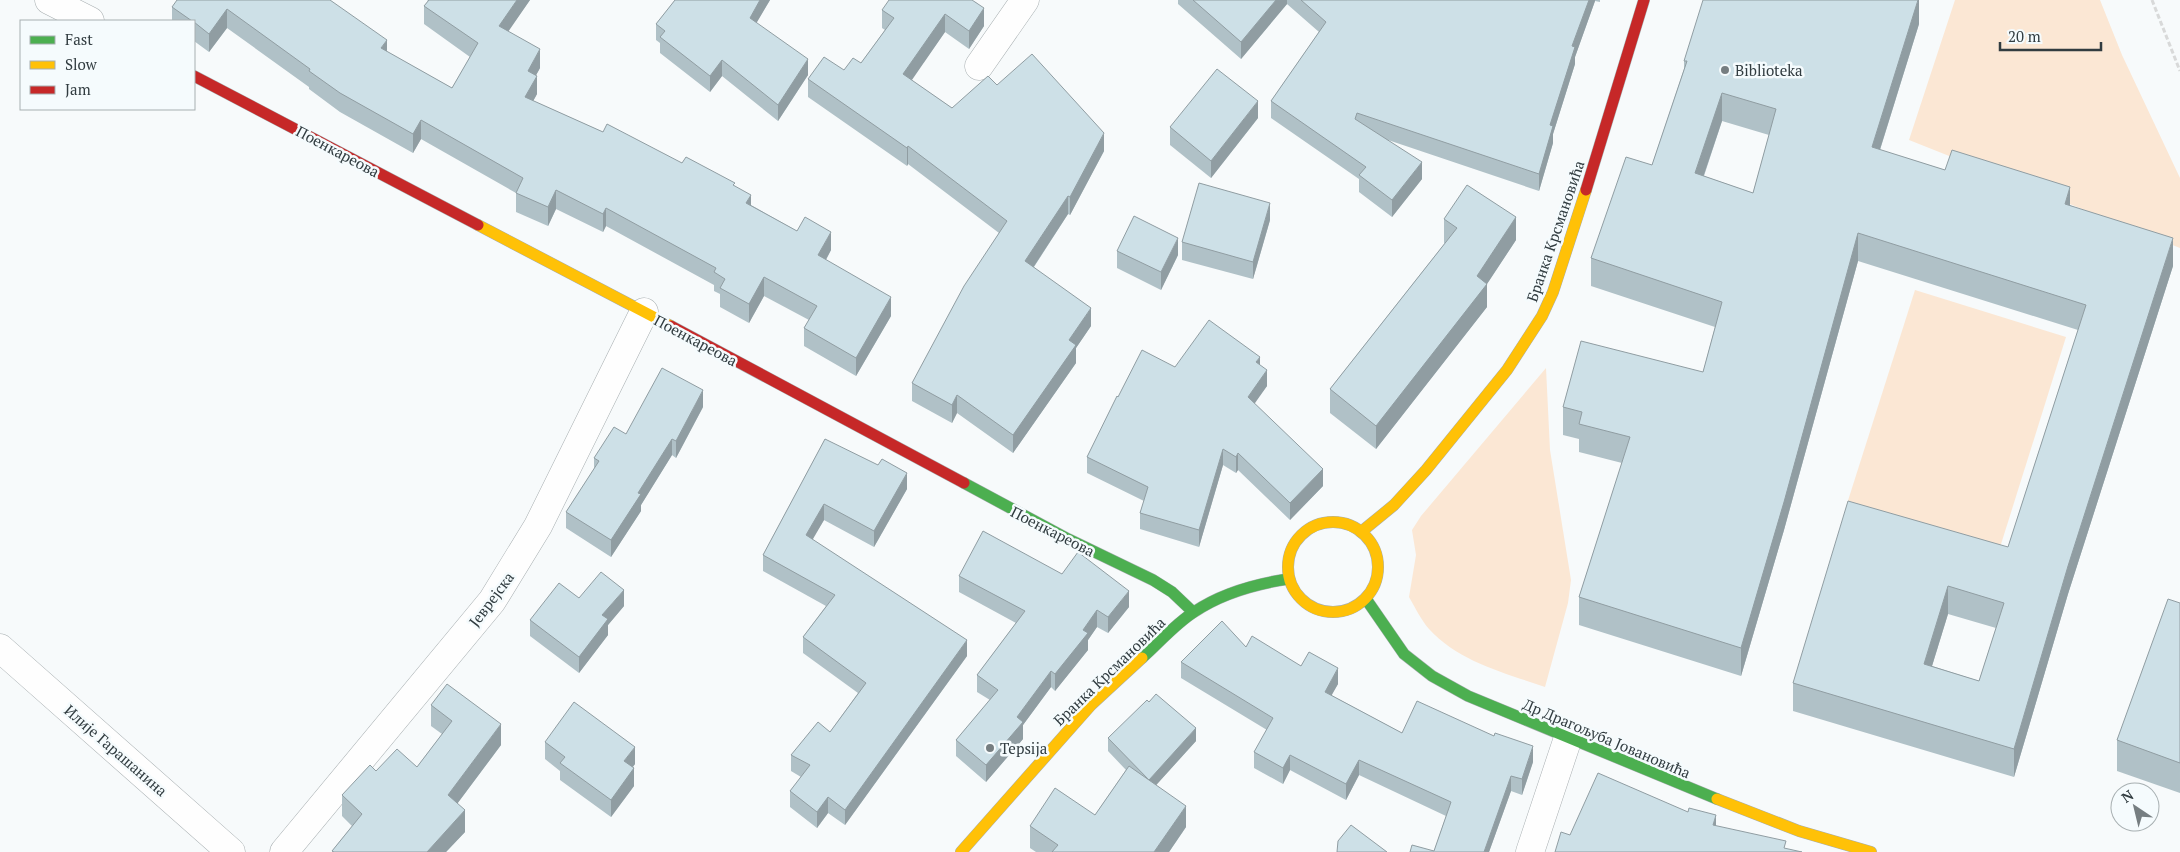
<svg xmlns="http://www.w3.org/2000/svg" width="2180" height="852" viewBox="0 0 2180 852" font-family="'PT Serif',serif">
  <rect width="100%" height="100%" fill="#f7fafb"/>
  <g fill="#fbe7d4">
    <polygon points="1955,0 2100,0 2122,55 2180,178 2180,248 1909,140"/>
    <polygon points="1915,290 2066,337 1997,557 1845,510"/>
    <path d="M1546 368 1550 450 1571 580 1568 603 1545 687C1505 673 1459 662 1429 629 1421 620 1415 607 1409 597L1416 555 1412 530 1421 516Z"/>
  </g>
  <g fill="none" stroke-linecap="round" stroke-linejoin="round">
    <g stroke="#a7aeb0" stroke-width="29">
      <g id="street">
        <polyline points="49,0 90,21"/>
        <polyline points="979,66 1025,0"/>
        <polyline points="0,648 231,852"/>
        <polyline points="284,852 492,601 538,526 644,312"/>
        <polyline points="1530,852 1568,738"/>
      </g>
    </g>
    <g stroke="#a7aeb0" stroke-width="12">
      <g id="fast">
        <polyline points="964,483 1068,539 1153,580 1172,592 1193,612"/>
        <polyline points="1366,599 1404,654 1432,676 1468,696 1717,799"/>
        <path d="M1142 658C1159 643 1175 624 1194 612 1222 593 1255 584 1288 579"/>
      </g>
    </g>
    <g stroke="#a7aeb0" stroke-width="12">
      <g id="slow">
        <polyline points="478,225 671,326"/>
        <circle cx="1333" cy="567" r="45"/>
        <polyline points="1361,532 1394,505 1426,470 1507,370 1542,316 1553,292 1586,190"/>
        <polyline points="1717,799 1799,831 1871,852"/>
        <polyline points="961,852 1091,705 1142,658"/>
      </g>
    </g>
    <g stroke="#a7aeb0" stroke-width="12">
      <g id="jam">
        <polyline points="194,76 478,225"/>
        <polyline points="1586,190 1644,0"/>
        <polyline points="671,326 964,483"/>
      </g>
    </g>
    <polyline stroke="#d8d9d9" stroke-width="3" stroke-dasharray="5 2.5" stroke-linecap="butt" points="2152,0 2180,71"/>
    <use href="#street" stroke="#fefefe" stroke-width="28"/>
    <use href="#fast" stroke="#4caf50" stroke-width="11"/>
    <use href="#slow" stroke="#ffc107" stroke-width="11"/>
    <use href="#jam" stroke="#c62828" stroke-width="11"/>
  </g>
  <g fill="#b0c1c7" fill-rule="evenodd">
    <polygon points="330,0 387,52 452,88 470,57 424,24 424,6 428,1 427,0 530,0 508,31 540,68 536,75 537,94 533,101 603,132 682,163 735,186 751,205 831,250 826,260 891,316 856,376 804,346 804,328 809,320 764,296 749,323 720,307 720,294 714,291 714,285 606,226 603,232 556,209 548,226 516,212 516,193 421,139 413,153 340,112 309,89 309,87 227,28 209,52 194,41 194,21 172,21 172,7"/>
    <polygon points="675,0 770,0 756,23 808,75 778,121 722,76 710,92 660,53 660,43 656,40 656,24"/>
    <polygon points="1178,0 1600,0 1600,2 1595,1 1575,57 1575,64 1553,134 1553,143 1539,191 1388,140 1422,179 1392,217 1359,192 1359,179 1271,118 1271,101 1319,32 1287,4 1241,59 1178,4"/>
    <path d="M1919 0V24L1880 150 1945 170 2070 205 2173 266 2068 594 2014 777 1793 711V683L2008 547 2078 330 1858 261 1784 530 1741 676 1579 625V597L1622 463 1579 452V439L1563 435V407L1703 372 1715 327 1591 286V258L1652 165 1684 69V61ZM1722 121 1769 135 1753 193 1704 176ZM1948 614 1996 628 1979 681 1932 666Z"/>
    <polygon points="976,2 984,26 969,49 945,32 911,80 952,108 997,85 1104,151 1070,215 1068,214 1034,267 1091,326 1076,348 1076,363 1013,453 957,413 952,423 912,401 912,383 999,233 908,164 907,166 808,97 808,79 844,70 861,63 885,30 882,28 882,10"/>
    <polygon points="1258,118 1211,178 1170,145 1170,127"/>
    <polygon points="1444,219 1516,240 1487,284 1487,307 1376,449 1330,413 1330,389 1445,243 1444,243"/>
    <polygon points="1270,220 1253,279 1182,260 1182,242"/>
    <polygon points="1117,251 1178,255 1161,290 1117,268"/>
    <polygon points="1260,365 1267,386 1254,403 1323,486 1290,520 1238,470 1236,473 1223,465 1199,547 1140,529 1140,513 1144,501 1087,473 1087,457 1118,397 1175,367"/>
    <polygon points="703,407 676,458 672,455 641,505 641,511 611,557 566,528 566,512 594,469 594,458 626,434"/>
    <polygon points="825,439 907,489 874,547 824,520 812,539 967,656 845,825 828,813 817,828 790,807 790,791 801,777 791,771 791,755 830,732 858,693 803,653 803,637 826,606 763,571 763,555"/>
    <polygon points="1062,574 1129,607 1108,633 1097,627 1088,640 1088,650 1055,691 1051,687 1023,725 1023,739 986,782 956,756 956,740 990,700 977,692 977,675 1016,623 959,592 959,576"/>
    <polygon points="579,598 624,606 608,625 608,635 579,673 530,636 530,620"/>
    <polygon points="2180,603 2180,793 2117,771 2117,740"/>
    <polygon points="1246,647 1301,666 1338,684 1331,695 1402,733 1533,762 1522,795 1511,791 1489,852 1410,852 1434,851 1446,816 1359,775 1346,800 1290,770 1283,784 1254,768 1254,752 1267,730 1181,678 1181,662"/>
    <polygon points="431,705 501,745 457,804 465,832 446,852 332,852 332,851 352,826 342,816 342,795 417,767 442,734 431,726"/>
    <polygon points="1108,738 1196,741 1156,785 1186,827 1169,852 1036,852 1030,848 1030,826 1095,815 1126,770 1108,751"/>
    <polygon points="545,742 635,764 633,767 634,786 611,817 560,780 560,771 545,759"/>
  </g>
  <g fill="#909da2">
    <polygon points="517,0 530,0 499,45 499,26"/>
    <polygon points="760,0 770,0 750,34 750,18"/>
    <polygon points="1276,0 1287,0 1287,4 1241,59 1241,42"/>
    <polygon points="1589,0 1595,0 1595,1 1575,57 1575,64 1553,134 1553,143 1539,191 1539,174 1550,125 1572,46"/>
    <polygon points="1918,0 1919,0 1919,24 1872,175 1872,147"/>
    <polygon points="984,8 984,26 969,49 969,31"/>
    <polygon points="227,9 227,28 209,52 209,34"/>
    <polygon points="945,14 945,32 903,93 903,74"/>
    <polygon points="387,40 387,59 381,48"/>
    <polygon points="540,49 540,68 528,90 528,71"/>
    <polygon points="808,59 808,75 778,121 778,105"/>
    <polygon points="722,60 722,76 710,92 710,76"/>
    <polygon points="537,76 537,94 525,116 525,97"/>
    <polygon points="1722,93 1722,121 1695,201 1695,173"/>
    <polygon points="1258,101 1258,118 1211,178 1211,161"/>
    <polygon points="421,120 421,139 413,153 413,134"/>
    <polygon points="1104,133 1104,151 1070,215 1070,197"/>
    <polygon points="908,146 908,164 907,166 907,148"/>
    <polygon points="1422,162 1422,179 1392,217 1392,200"/>
    <polygon points="2070,187 2070,215 2065,204"/>
    <polygon points="556,190 556,209 548,226 548,207"/>
    <polygon points="751,195 751,214 746,203"/>
    <polygon points="1068,196 1068,214 1025,280 1025,261"/>
    <polygon points="1270,203 1270,220 1253,279 1253,262"/>
    <polygon points="606,208 606,226 603,232 603,214"/>
    <polygon points="1516,217 1516,240 1487,284 1487,307 1376,449 1376,426"/>
    <polygon points="831,232 831,250 818,274 818,255"/>
    <polygon points="1858,233 1858,261 1784,530 1741,676 1741,648"/>
    <polygon points="1178,238 1178,255 1161,290 1161,272"/>
    <polygon points="2173,238 2173,266 2068,594 2014,777 2014,749 2068,566"/>
    <polygon points="764,277 764,296 749,323 749,304"/>
    <polygon points="891,297 891,316 856,376 856,358"/>
    <polygon points="1091,308 1091,326 1076,348 1076,363 1013,453 1013,435 1069,340"/>
    <polygon points="1260,357 1260,373 1256,362"/>
    <polygon points="1267,370 1267,386 1248,413 1248,397"/>
    <polygon points="703,390 703,407 676,458 676,441"/>
    <polygon points="957,395 957,413 952,423 952,405"/>
    <polygon points="672,439 672,455 641,505 641,511 611,557 611,540 638,493"/>
    <polygon points="1223,449 1223,465 1199,547 1199,530"/>
    <polygon points="1238,453 1238,470 1236,473 1236,457"/>
    <polygon points="1323,469 1323,486 1290,520 1290,503"/>
    <polygon points="907,473 907,489 874,547 874,531"/>
    <polygon points="824,504 824,520 806,551 806,535"/>
    <polygon points="1948,586 1948,614 1924,692 1924,664"/>
    <polygon points="624,590 624,606 608,625 608,635 579,673 579,657 602,615"/>
    <polygon points="1129,591 1129,607 1108,633 1108,617"/>
    <polygon points="1097,610 1097,627 1088,640 1088,650 1055,691 1055,674 1083,630"/>
    <polygon points="967,640 967,656 845,825 845,810"/>
    <polygon points="1338,668 1338,684 1325,707 1325,692"/>
    <polygon points="1051,671 1051,687 1023,725 1023,739 986,782 986,765 1017,717"/>
    <polygon points="501,724 501,745 448,816 448,795"/>
    <polygon points="1196,728 1196,741 1149,793 1149,780"/>
    <polygon points="1533,746 1533,762 1522,795 1522,779"/>
    <polygon points="635,747 635,764 624,778 624,761"/>
    <polygon points="1290,755 1290,770 1283,784 1283,768"/>
    <polygon points="1359,760 1359,775 1346,800 1346,784"/>
    <polygon points="634,768 634,786 611,817 611,800"/>
    <polygon points="1511,776 1511,791 1489,852 1484,852"/>
    <polygon points="828,797 828,813 817,828 817,812"/>
    <polygon points="1186,806 1186,827 1169,852 1154,852"/>
    <polygon points="465,810 465,832 446,852 427,852"/>
    <polygon points="1716,815 1716,837 1713,825"/>
  </g>
  <g fill="#cde0e7" stroke="#909da2" fill-rule="evenodd">
    <polygon points="177,0 330,0 387,40 381,48 452,88 478,43 424,6 429,0 517,0 499,26 540,49 528,71 537,76 525,97 603,132 607,124 682,163 686,157 735,183 733,185 751,195 746,203 797,231 805,217 831,232 818,255 891,297 856,358 804,328 817,306 764,277 749,304 720,288 725,279 714,272 716,268 606,208 603,214 556,190 548,207 516,193 523,178 421,120 413,134 340,93 309,71 310,69 227,9 209,34 194,22 194,21 192,21 172,7"/>
    <polygon points="675,0 760,0 750,18 808,59 778,105 722,60 710,76 660,37 665,31 656,24"/>
    <polygon points="889,0 972,0 984,8 969,31 945,14 903,74 952,108 988,76 997,85 1032,54 1104,133 1070,197 1068,196 1025,261 1091,308 1069,340 1076,345 1013,435 957,395 952,405 912,383 964,286 1007,221 908,146 907,148 808,79 824,57 844,70 853,58 861,63 894,18 882,10"/>
    <polygon points="1193,0 1276,0 1241,42"/>
    <polygon points="1301,0 1589,0 1572,46 1575,47 1550,125 1553,126 1539,174 1357,113 1355,119 1422,162 1392,200 1359,175 1366,167 1271,101 1326,22"/>
    <path d="M1703 0H1918L1872 147 1945 170 1952 150 2070 187 2065 204 2173 238 2068 566 2014 749 1793 683 1848 501 2008 547 2086 305 1858 233 1784 502 1741 648 1579 597 1630 437 1579 424 1582 412 1563 407 1581 341 1703 372 1722 302 1591 258 1626 157 1652 165 1687 61H1684ZM1722 93 1776 109 1753 193 1695 173ZM1948 586 2004 603 1979 681 1924 664Z"/>
    <polygon points="1217,69 1258,101 1211,161 1170,127"/>
    <polygon points="1199,183 1270,203 1253,262 1182,242"/>
    <polygon points="1467,185 1516,217 1477,276 1487,284 1376,426 1330,389 1457,228 1444,219"/>
    <polygon points="1134,216 1178,238 1161,272 1117,251"/>
    <polygon points="1209,320 1260,357 1256,362 1267,370 1248,397 1323,469 1290,503 1238,453 1236,457 1223,449 1199,530 1140,513 1148,487 1087,457 1117,396 1118,397 1142,350 1175,367"/>
    <polygon points="662,368 703,390 676,441 672,439 638,493 641,494 611,540 566,512 599,461 594,458 614,427 626,434"/>
    <polygon points="825,439 878,465 882,459 907,473 874,531 824,504 806,535 967,640 845,810 828,797 817,812 790,791 810,765 791,755 818,722 830,732 866,683 803,637 835,595 763,555"/>
    <polygon points="983,531 1062,574 1078,552 1129,591 1108,617 1097,610 1083,630 1088,633 1055,674 1051,671 1017,717 1023,722 986,765 956,740 998,690 977,675 1025,611 959,576"/>
    <polygon points="601,572 624,590 602,615 608,619 579,657 530,620 559,583 579,598"/>
    <polygon points="2168,599 2180,603 2180,763 2117,740"/>
    <polygon points="1222,621 1246,647 1252,636 1301,666 1309,652 1338,668 1325,692 1402,733 1417,701 1494,736 1495,733 1533,746 1522,779 1511,776 1484,852 1410,852 1412,845 1434,851 1451,802 1359,760 1346,784 1290,755 1283,768 1254,752 1273,718 1181,662"/>
    <polygon points="447,684 501,724 448,795 465,810 427,852 334,852 332,851 362,814 342,795 370,765 376,771 397,749 417,767 452,721 431,705"/>
    <polygon points="1156,694 1196,728 1149,780 1108,738 1147,700 1149,702"/>
    <polygon points="574,702 635,747 624,761 634,768 611,800 560,763 565,757 545,742"/>
    <polygon points="1129,766 1186,806 1154,852 1052,852 1058,845 1030,826 1055,788 1095,815"/>
    <polygon points="1598,773 1688,812 1689,808 1716,815 1713,825 1786,841 1784,848 1802,852 1555,852 1561,832 1570,835"/>
    <polygon points="1351,825 1387,852 1337,852 1338,841"/>
  </g>
  <g fill="#767e81" stroke="#f5fbfd" stroke-width="2">
    <circle cx="1725" cy="70" r="5"/>
    <circle cx="990" cy="748" r="5"/>
  </g>
  <g text-anchor="middle" dominant-baseline="central" stroke-width="5" stroke-linejoin="round" paint-order="stroke">
    <g font-size="15" fill="#313c40" stroke="#f5fbfd" text-anchor="start">
      <text x="1735" y="70">Biblioteka</text>
      <text x="1000" y="748">Tepsija</text>
    </g>
    <g font-size="15" fill="#313c40" stroke="#f5fbfd">
      <text transform="translate(338 151) rotate(28)">Поенкареова</text>
      <text transform="translate(1555 231) rotate(-71)">Бранка Крсмановића</text>
      <text transform="translate(696 340) rotate(28)">Поенкареова</text>
      <text transform="translate(1053 531) rotate(27)">Поенкареова</text>
      <text transform="translate(491 599) rotate(-53)">Јеврејска</text>
      <text transform="translate(1109 671) rotate(-44)">Бранка Крсмановића</text>
      <text transform="translate(1607 738) rotate(23)">Др Драгољуба Јовановића</text>
      <text transform="translate(116 750) rotate(41)">Илије Гарашанина</text>
    </g>
  </g>
  <rect x="20" y="20" width="175" height="90" fill="#f5fbfd" stroke="#a7afb1"/>
  <rect x="30" y="36" width="25" height="8" fill="#4caf50" stroke="#a7afb1"/>
  <text x="65" y="45" font-size="15" fill="#313c40">Fast</text>
  <rect x="30" y="61" width="25" height="8" fill="#ffc107" stroke="#a7afb1"/>
  <text x="65" y="70" font-size="15" fill="#313c40">Slow</text>
  <rect x="30" y="86" width="25" height="8" fill="#c62828" stroke="#a7afb1"/>
  <text x="65" y="95" font-size="15" fill="#313c40">Jam</text>
  <g transform="translate(2135 807) rotate(325)"><circle r="24" fill="#f5fbfd" stroke="#a7afb1"/>
  <path d="M0-4L9 19L0 12L-9 19Z" fill="#767e81"/>
  <text y="-8" font-size="14" font-weight="bold" text-anchor="middle" fill="#313c40">N</text>
  </g>
  <path d="M2000 42v8h101v-8" fill="none" stroke="#313c40" stroke-width="2.5"/>
  <text x="2008" y="42" font-size="15" fill="#313c40" stroke="#f5fbfd" stroke-width="4" paint-order="stroke">20 m</text>
</svg>
